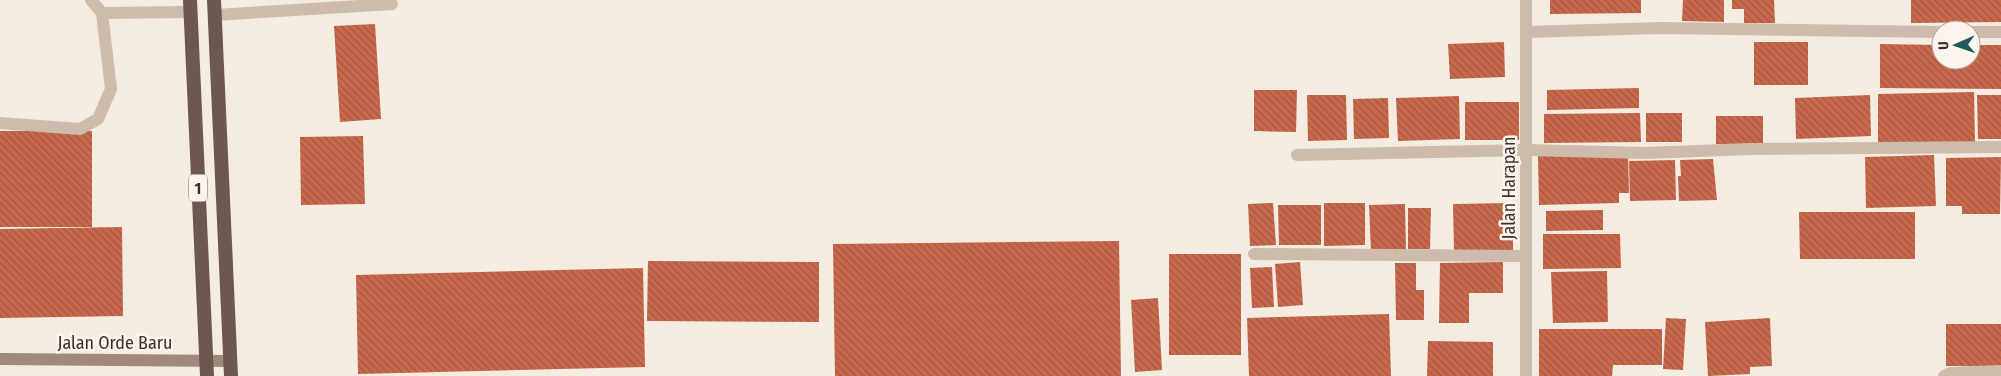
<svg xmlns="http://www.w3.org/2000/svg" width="2001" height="376" viewBox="0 0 2001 376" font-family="'Fira Sans Condensed',sans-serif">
  <defs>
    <pattern id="building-back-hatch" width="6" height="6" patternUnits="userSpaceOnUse" patternTransform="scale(1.25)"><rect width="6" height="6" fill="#c8694b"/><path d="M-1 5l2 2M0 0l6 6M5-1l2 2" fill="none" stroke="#a4573f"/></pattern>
  </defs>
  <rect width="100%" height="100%" fill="#f4ebe1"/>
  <g fill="url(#building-back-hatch)">
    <polygon points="1550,0 1641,0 1641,13 1550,14"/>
    <polygon points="1683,0 1724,0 1724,22 1682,21"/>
    <polygon points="1732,0 1774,0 1775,23 1744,23 1744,9 1732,9"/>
    <polygon points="1911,0 2001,0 2001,22 1911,23"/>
    <polygon points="375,24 381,119 340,122 334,26"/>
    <polygon points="1504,42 1505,77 1450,79 1448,44"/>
    <rect x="1754" y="42" width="54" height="43"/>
    <polygon points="1880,44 1941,45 1941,60 1971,60 1971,45 2001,45 2001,89 1880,88"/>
    <polygon points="1639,88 1639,108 1547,110 1547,90"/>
    <polygon points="1254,90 1297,90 1296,132 1254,131"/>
    <polygon points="1974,92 1975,143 1878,145 1878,94"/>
    <polygon points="1307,95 1346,95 1347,140 1308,141"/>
    <polygon points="1870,95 1871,136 1796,139 1795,98"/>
    <polygon points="1977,95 2001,95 2001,139 1978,139"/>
    <polygon points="1459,96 1460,139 1398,141 1396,98"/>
    <polygon points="1388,98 1389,138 1354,139 1353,99"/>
    <rect x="1465" y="102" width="54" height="38"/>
    <polygon points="1640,113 1641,142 1544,143 1544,114"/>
    <rect x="1646" y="113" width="36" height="29"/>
    <rect x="1716" y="116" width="47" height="28"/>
    <rect x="0" y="131" width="92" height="96"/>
    <polygon points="363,136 365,204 301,205 300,137"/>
    <polygon points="1628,154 1629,193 1619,193 1619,203 1539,205 1538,156"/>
    <polygon points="1934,155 1936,206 1866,208 1865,157"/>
    <polygon points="2001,157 2000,214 1962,214 1962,206 1946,206 1946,158"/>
    <polygon points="1713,159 1717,200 1679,201 1678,176 1681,176 1680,160"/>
    <polygon points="1675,160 1676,200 1630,201 1629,161"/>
    <polygon points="1273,203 1276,245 1250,246 1248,204"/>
    <polygon points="1324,203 1365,203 1365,245 1324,246"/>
    <polygon points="1513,203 1513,250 1454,251 1453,204"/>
    <polygon points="1405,204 1406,250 1371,251 1369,205"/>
    <polygon points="1278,205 1321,205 1321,245 1279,245"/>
    <polygon points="1408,208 1431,208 1430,249 1408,249"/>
    <polygon points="1603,210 1603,230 1546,231 1546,211"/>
    <polygon points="1799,212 1915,212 1915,259 1800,259"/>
    <polygon points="122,227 123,316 0,318 0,229"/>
    <polygon points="1543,234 1620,234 1621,268 1543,269"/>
    <polygon points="1119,241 1121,376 835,376 833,244"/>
    <rect x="1169" y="254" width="72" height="101"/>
    <polygon points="648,261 819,262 819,322 647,321"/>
    <polygon points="1300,262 1303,305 1278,307 1275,264"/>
    <polygon points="1503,262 1503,293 1469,293 1469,323 1439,323 1440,263"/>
    <polygon points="1395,263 1416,263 1416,290 1424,290 1424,320 1396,320"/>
    <polygon points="1272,267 1274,307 1252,308 1250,268"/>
    <polygon points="643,268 645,367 358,374 356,275"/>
    <polygon points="1607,271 1608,322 1553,323 1551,272"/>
    <polygon points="1158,298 1162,370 1135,372 1131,300"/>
    <polygon points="1389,314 1391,376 1249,376 1247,318"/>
    <polygon points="1666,318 1686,319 1683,370 1663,369"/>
    <polygon points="1770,318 1772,366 1750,367 1750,374 1708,376 1705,322"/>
    <rect x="1946" y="324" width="55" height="42"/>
    <polygon points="1539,329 1662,329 1662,365 1613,365 1612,376 1539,376"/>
    <polygon points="1428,341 1493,342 1493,376 1427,376"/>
  </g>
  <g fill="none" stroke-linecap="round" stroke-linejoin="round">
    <g stroke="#cdbbac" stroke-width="12">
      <polyline points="102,13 191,12"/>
      <polyline points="215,15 392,4"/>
      <polyline points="0,123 80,129 98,119 111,89 102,13 91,0"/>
    </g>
    <g stroke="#cdbbac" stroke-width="12">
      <polyline points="1526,32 1660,28 1941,32"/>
      <polyline points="1971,32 2001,32"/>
      <polyline points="1297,155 1526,150 1646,153 1749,149 2001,147"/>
      <polyline points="1254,254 1526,256"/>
      <polyline points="1526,376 1526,0"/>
      <polyline points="1944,376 1950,373 2001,371"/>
    </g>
    <polyline stroke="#a18a7d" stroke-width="12" points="0,359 230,361"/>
    <g stroke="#6c584f" stroke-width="14">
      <polyline points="190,0 207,376"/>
      <polyline points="214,0 231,376"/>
    </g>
  </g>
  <g text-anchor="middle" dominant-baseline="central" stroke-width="5" stroke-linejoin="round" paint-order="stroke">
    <rect fill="#fbf5ee" stroke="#756b66" stroke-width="1" x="189" y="174.5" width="18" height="27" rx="4"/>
    <g font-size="16" font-weight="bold" fill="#3b302b">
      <text x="198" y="188">1</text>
    </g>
    <g font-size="18" fill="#3b302b" stroke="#fbf5ee">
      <text transform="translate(1509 188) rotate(-90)">Jalan Harapan</text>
      <text x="115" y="343">Jalan Orde Baru</text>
    </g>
  </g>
  <g transform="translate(1956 45) rotate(268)"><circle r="24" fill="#fbf5ee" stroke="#aea6a0"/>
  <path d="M0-4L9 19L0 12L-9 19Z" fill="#1f5a5e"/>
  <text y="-8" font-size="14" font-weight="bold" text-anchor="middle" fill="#3b302b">U</text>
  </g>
</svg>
